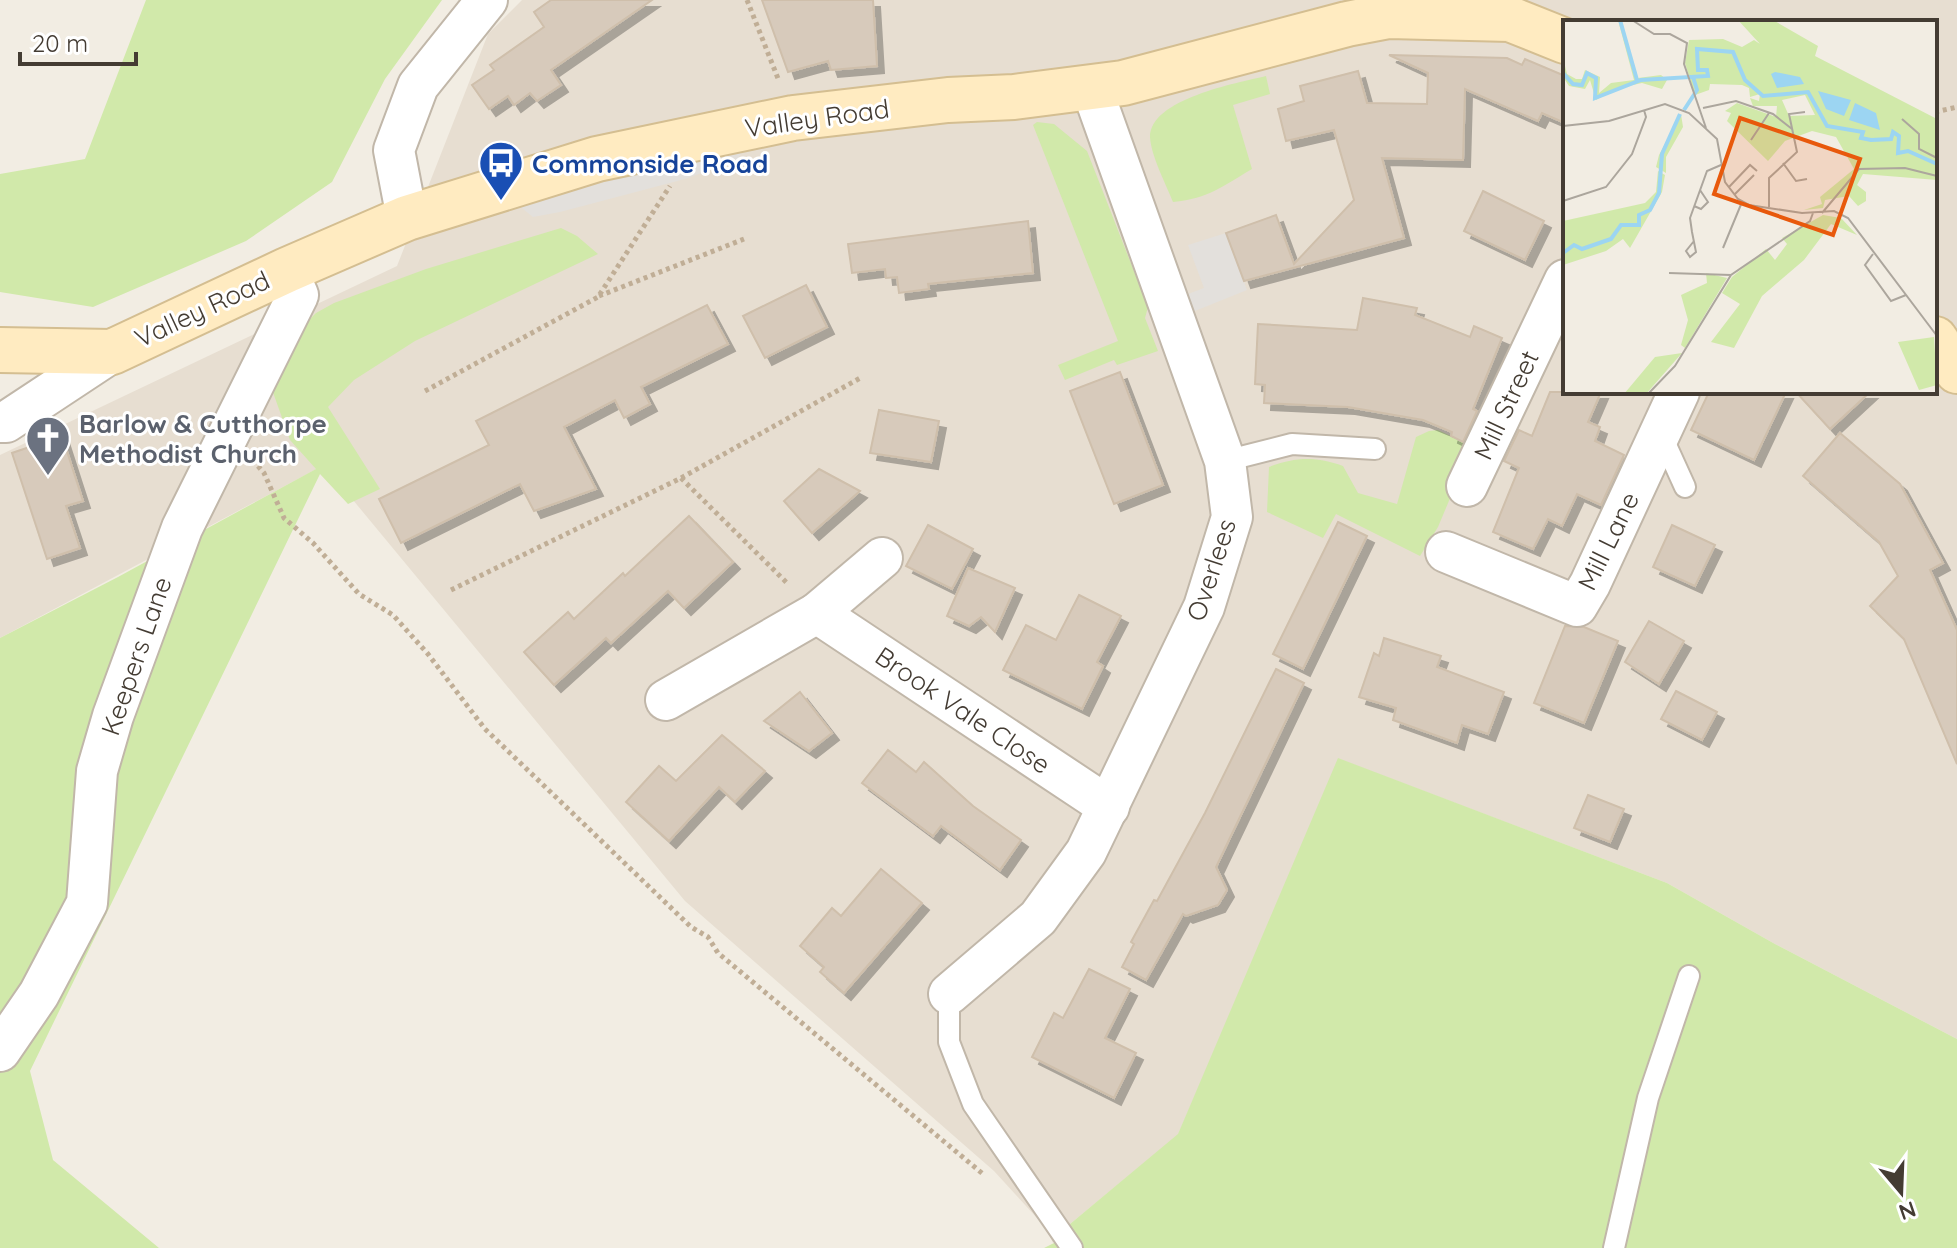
<svg xmlns="http://www.w3.org/2000/svg" width="1957" height="1248" viewBox="0 0 1957 1248" font-family="Quicksand,sans-serif">
  <defs>
    <filter id="shadow"><feDropShadow dx="7" dy="7" stdDeviation="0" flood-color="#0004"/></filter>
  </defs>
  <rect width="100%" height="100%" fill="#f2ede3"/>
  <path fill="#e7ded1" fill-rule="evenodd" d="M522 0H1957V1039L1775 944 1667 883 1339 759 1178 1135 1070 1224 1053 1243 1046 1228 994 1171 685 901 324 465 0 638V455L397 266 488 34ZM1565 22H1935V392H1565Z"/>
  <g fill="#d1e9aa">
    <polygon points="146,0 442,0 385,79 332,182 246,241 93,307 0,292 0,174 85,159"/>
    <path d="M1266 76 1270 94 1233 105 1252 169C1221 187 1210 198 1173 202 1166 184 1151 156 1150 137 1150 99 1237 83 1266 76Z"/>
    <polygon points="1037,122 1054,124 1087,151 1148,307 1145,318 1158,351 1117,365 1114,360 1065,380 1058,365 1118,341 1033,125"/>
    <polygon points="561,228 577,236 598,254 415,341 354,380 328,407 380,489 348,504 320,474 30,1071 53,1160 159,1248 0,1248 0,638 118,577 316,469 290,440 270,384 287,342 316,313 334,303 426,269"/>
    <path d="M1438 430 1472 446 1438 527 1420 556 1336 514 1323 538 1267 512 1269 467C1295 457 1316 456 1343 466L1358 493 1397 504 1416 437 1429 431Z"/>
    <polygon points="1338,758 1667,883 1775,944 1957,1039 1957,1248 1044,1248 1054,1243 1070,1224 1178,1134"/>
  </g>
  <g fill="#e3e0dc">
    <polygon points="756,131 737,160 685,179 560,212 533,217 506,195"/>
    <polygon points="1226,233 1247,290 1195,311 1188,294 1204,288 1188,245"/>
  </g>
  <g fill="#d7cabb" stroke="#cfbfab" stroke-width="2" filter="url(#shadow)">
    <polygon points="551,0 652,0 551,70 561,85 537,101 530,93 514,105 508,96 489,109 472,85 494,70 490,65 544,27 534,12"/>
    <polygon points="762,0 873,0 877,66 831,70 828,61 788,72"/>
    <polygon points="1389,55 1507,58 1522,65 1525,59 1565,76 1565,123 1542,113 1538,121 1465,89 1463,160 1382,158 1404,238 1244,281 1226,233 1276,215 1294,264 1354,200 1334,130 1286,141 1278,109 1304,101 1300,86 1358,71 1367,103 1427,104 1428,73"/>
    <polygon points="1483,191 1544,221 1525,260 1464,231"/>
    <polygon points="1028,221 1033,273 928,284 929,289 899,293 897,277 886,278 885,269 852,273 848,244"/>
    <polygon points="806,285 827,327 765,358 743,316"/>
    <polygon points="1363,298 1417,308 1415,315 1470,337 1474,326 1502,338 1473,409 1477,411 1463,442 1451,436 1452,432 1423,420 1348,407 1264,403 1265,385 1255,384 1258,324 1357,330"/>
    <polygon points="707,305 728,344 641,387 650,404 624,418 615,400 564,427 596,489 534,511 520,484 401,543 379,499 489,445 476,421"/>
    <polygon points="1120,372 1163,485 1114,504 1070,391"/>
    <polygon points="1550,392 1601,392 1588,422 1600,427 1595,441 1624,455 1601,505 1577,494 1562,526 1548,519 1533,549 1493,532 1519,468 1504,461 1519,430 1532,436"/>
    <polygon points="1709,392 1786,392 1754,460 1691,430"/>
    <polygon points="1796,392 1870,392 1830,429"/>
    <polygon points="879,410 939,421 931,462 870,453"/>
    <polygon points="1840,433 1900,484 1943,563 1930,570 1957,630 1957,764 1904,639 1870,606 1898,576 1879,542 1803,476"/>
    <polygon points="62,436 83,501 66,506 80,548 47,559 12,453"/>
    <polygon points="819,469 860,491 812,533 784,501"/>
    <polygon points="689,516 733,562 684,608 668,591 611,643 606,638 554,685 524,652 568,612 574,619 623,573 625,576"/>
    <polygon points="1338,522 1367,536 1303,669 1273,654"/>
    <polygon points="928,525 973,549 952,589 906,566"/>
    <polygon points="1672,525 1715,545 1695,586 1653,567"/>
    <polygon points="968,568 1015,588 995,632 981,617 969,626 947,616"/>
    <polygon points="1079,595 1121,616 1097,662 1103,666 1082,709 1003,670 1026,625 1056,640"/>
    <polygon points="1649,621 1684,641 1659,684 1625,662"/>
    <polygon points="1565,626 1584,627 1618,641 1584,723 1534,703"/>
    <polygon points="1384,638 1441,656 1437,667 1504,692 1488,734 1462,725 1457,743 1393,720 1396,708 1359,697 1374,653 1379,656"/>
    <polygon points="1276,669 1304,683 1216,867 1227,890 1218,905 1186,916 1183,914 1146,980 1122,967 1134,944 1131,942 1154,900 1157,901 1205,813"/>
    <polygon points="1676,691 1717,712 1702,740 1661,719"/>
    <polygon points="800,692 832,733 809,751 764,721"/>
    <polygon points="722,735 765,771 735,802 719,787 669,841 626,802 659,766 676,781"/>
    <polygon points="888,750 916,772 924,762 973,806 1021,840 1000,870 941,826 933,836 862,783"/>
    <polygon points="1588,795 1624,809 1610,842 1574,828"/>
    <polygon points="881,869 922,903 844,993 820,972 824,967 800,946 832,908 841,916"/>
    <polygon points="1089,969 1130,989 1105,1038 1136,1053 1114,1098 1032,1057 1054,1013 1063,1018"/>
  </g>
  <g fill="none" stroke-linecap="round" stroke-linejoin="round">
    <g stroke="#c1b7a9" stroke-width="24">
      <g id="service">
        <polyline points="1660,432 1685,487"/>
        <polyline points="1225,461 1292,444 1375,449"/>
        <polyline points="949,994 949,1042 973,1104 1072,1248"/>
        <polyline points="1614,1248 1648,1098 1689,976"/>
      </g>
    </g>
    <g stroke="#c1b7a9" stroke-width="44">
      <g id="minor">
        <polyline points="407,218 394,150 418,86 487,0"/>
        <polyline points="0,422 6,422 112,352"/>
        <polyline points="1467,486 1565,280"/>
        <polyline points="1446,552 1577,606 1590,584 1679,392"/>
        <polyline points="817,613 882,558"/>
        <polyline points="666,700 817,613 1109,807"/>
        <polyline points="949,994 1038,918 1086,852 1204,607 1232,517 1225,461 1092,89"/>
        <polyline points="0,1051 39,994 87,903 97,771 113,716 182,528 298,295 287,270"/>
      </g>
    </g>
    <g stroke="#d4be91" stroke-width="48">
      <g id="secondary">
        <polyline points="1935,339 1957,371"/>
        <polyline points="0,350 112,352 287,270 407,218 597,159 793,118 948,100 1014,97 1123,83 1347,24 1389,16 1510,19 1565,41"/>
      </g>
    </g>
    <g stroke="#c0ae96" stroke-width="5" stroke-dasharray="4 4" stroke-linecap="butt">
      <polyline points="747,0 779,81"/>
      <polyline points="1935,112 1957,107"/>
      <polyline points="599,296 744,239"/>
      <polyline points="425,391 598,297 670,186"/>
      <polyline points="258,466 264,473 284,518 313,543 359,594 393,615 428,654 485,729 691,927 708,937 718,953 983,1174"/>
      <polyline points="681,478 788,584"/>
      <polyline points="451,590 681,478 862,377"/>
    </g>
    <use href="#service" stroke="#fff" stroke-width="20"/>
    <use href="#minor" stroke="#fff" stroke-width="40"/>
    <use href="#secondary" stroke="#ffebc1" stroke-width="44"/>
  </g>
  <defs>
    <g id="bus-pin" transform="scale(2.3)"><path d="M0 17L-7.5 6A9.5 9.5 0 1 1 7.5 6Z" fill="#1a4fb4" stroke="#fff"/><path d="M-5-6H5V4H4V6H2V4H-2V6H-4V4H-5ZM-3.5-4V0h7V-4ZM-3.5 1.2v1.5H-2V1.2ZM2 1.2v1.5H3.5V1.2Z" fill="#fff"/></g>
    <g id="church-pin" transform="scale(2.3)"><path d="M0 17L-7.5 6A9.5 9.5 0 1 1 7.5 6Z" fill="#6b7280" stroke="#fff"/><path d="M-1.2-6h2.4v3.5h3.3v2.4h-3.3V6h-2.4V-.1h-3.3v-2.4h3.3Z" fill="#fff"/></g>
  </defs>
  <g fill-rule="evenodd">
    <use href="#bus-pin" x="501" y="163"/>
    <use href="#church-pin" x="48" y="438"/>
  </g>
  <g text-anchor="middle" dominant-baseline="central" stroke-width="6" stroke-linejoin="round" paint-order="stroke">
    <g font-size="26" fill="#443c33" stroke="#fff">
      <text transform="translate(817 118) rotate(-8)">Valley Road</text>
      <text transform="translate(202 309) rotate(-25)">Valley Road</text>
      <text transform="translate(1506 405) rotate(-65)">Mill Street</text>
      <text transform="translate(1608 541) rotate(-64)">Mill Lane</text>
      <text transform="translate(1211 570) rotate(-72)">Overlees</text>
      <text transform="translate(136 656) rotate(-71)">Keepers Lane</text>
      <text transform="translate(963 710) rotate(34)">Brook Vale Close</text>
    </g>
    <g font-size="26" font-weight="bold" fill="#164399" stroke="#fff" text-anchor="start">
      <text x="532" y="163">Commonside Road</text>
    </g>
    <g font-size="26" font-weight="bold" fill="#5b616d" stroke="#fff" text-anchor="start">
      <text x="79" y="423">Barlow &amp; Cutthorpe<tspan x="79" dy="30">Methodist Church</tspan></text>
    </g>
  </g>
  <g transform="translate(1563 20)">
    <rect width="374" height="374" fill="#f2ede3"/>
    <path d="M55 0 75 58 98 55 104 60 99 69 79 63 52 69 33 80 27 60 22 69 6 66 0 57V38L4 54 13 59H19L22 50 37 57 36 73 48 63 71 60ZM175 0H210L255 26 252 36 374 99V160L300 154 294 165 303 172V181L295 186 286 176 262 180 260 188 241 190 259 184 257 177 291 149 273 117 249 111 222 121 205 141 164 101 168 93 162 91 174 83 213 97 214 86H190L187 78 196 81 197 74 187 77 186 68 179 65 147 64 146 70 132 75 122 43 126 20 160 19 179 27 191 20 197 24ZM242 75 252 95 226 96 219 80ZM118 94 120 107 103 137V153L93 147 96 135ZM95 151 102 155 99 172 67 228 60 219 43 231 0 245V201L82 183 93 172ZM260 195 278 198 294 215 268 204 241 240 199 276 171 328 148 322 177 284 159 273 169 257 203 229 212 240 224 224 219 218ZM143 253 164 258 122 328 118 325 125 300 118 275 144 263ZM371 317 374 365 356 370 335 322ZM119 333 83 374H61L92 337Z" fill="#d1e9aa" fill-rule="evenodd"/>
    <path d="M212 52 237 57 241 64 214 68 208 54ZM255 71 288 80 281 96 263 89ZM292 83 313 93 317 110 286 100Z" fill="#9cd5f2"/>
    <path fill="none" stroke="#9cd5f2" stroke-width="4" d="M57 0 74 60M0 53 10 64 19 65 24 53 33 58 32 78 78 60 145 56 144 50H135L134 29 170 32 182 60 200 76 245 72 264 106 300 112 298 118 308 120 328 119 330 112 336 116 335 133 345 131 374 144M121 90 134 70 130 57M0 233 11 225 19 229 48 219 58 205H76V195L87 190 96 173 99 134 117 94"/>
    <path fill="none" stroke="#aca69d" stroke-width="2" d="M69 0 91 14H107L124 23 121 44 143 108M140 88 173 81 210 94 229 109M339 99 356 114V129L374 138M0 106 46 101 102 84 126 93 154 119 162 162 175 179 186 185 239 193 271 191 285 198 374 316M188 120 206 93M220 143 233 161 244 159M166 167 187 145 194 151M171 175 191 155M0 181 43 167 69 134 83 97 81 90M131 186 138 189 145 182 137 170M206 187V158L234 132 226 94 242 92M259 193 296 149 342 148 374 156M131 221 123 231 127 237 133 232 129 212 127 198 144 151 158 145M160 228 179 182M310 234 302 245 328 281 343 275M106 253 168 255M85 374 112 346 168 255 247 201 250 193"/>
    <path fill="#e8590c" fill-opacity="0.15" stroke="#e8590c" stroke-width="4" d="M177 98 297 139 270 215 151 174Z"/>
    <rect width="374" height="374" fill="none" stroke="#443c33" stroke-width="4"/>
  </g>
  <g transform="translate(1901 1192) rotate(161)" stroke="#ffffff" stroke-width="6" paint-order="stroke">
  <path d="M0-6L14 30L0 20L-14 30Z" fill="#443c33"/>
  <text y="-12" font-size="22" font-weight="bold" text-anchor="middle" fill="#443c33">N</text>
  </g>
  <path d="M20 52v12h116v-12" fill="none" stroke="#443c33" stroke-width="4"/>
  <text x="32" y="52" font-size="24" fill="#443c33" stroke="#ffffff" stroke-width="6" paint-order="stroke">20 m</text>
</svg>
